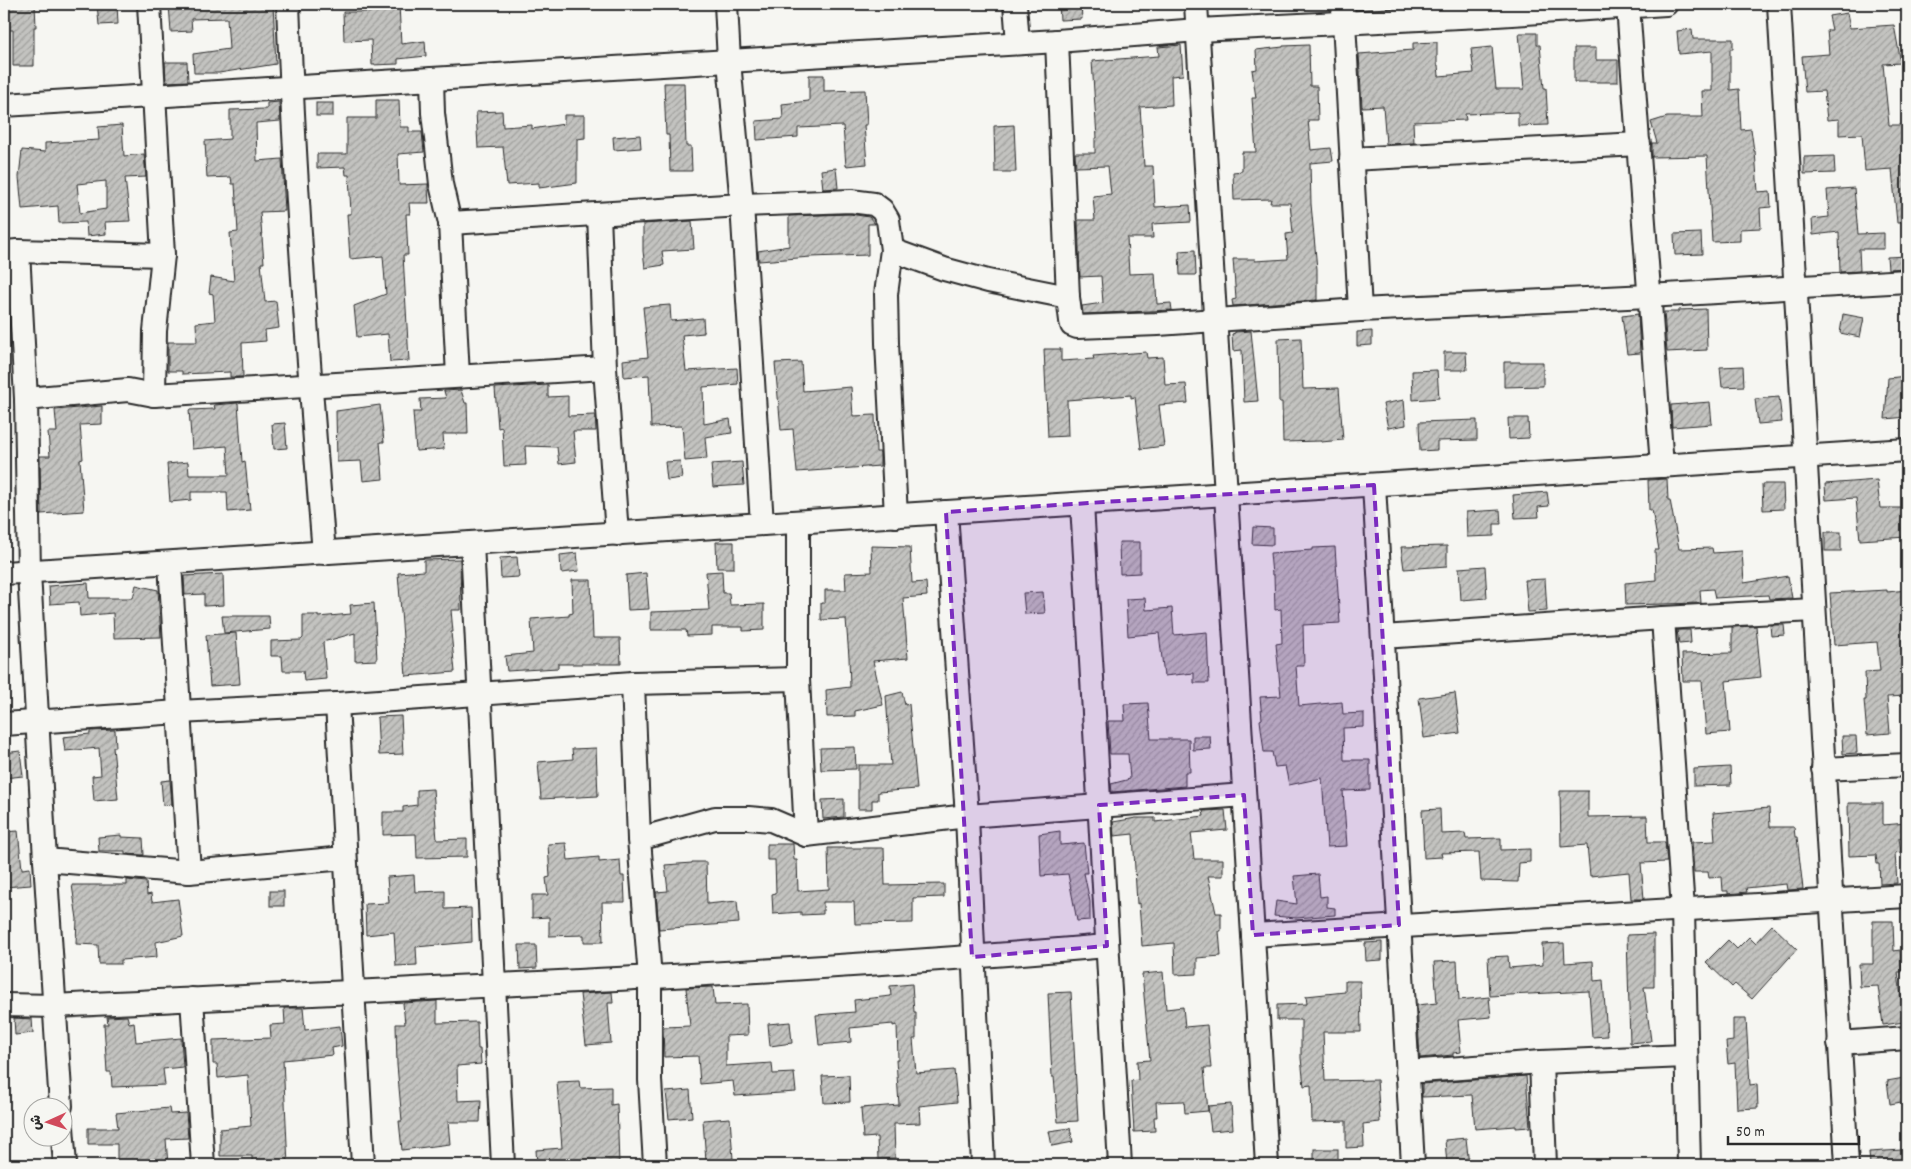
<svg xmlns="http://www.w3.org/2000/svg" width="1911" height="1169" viewBox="0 0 1911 1169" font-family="Dekko,'Playpen Sans Arabic',sans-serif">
  <defs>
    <pattern id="building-hatch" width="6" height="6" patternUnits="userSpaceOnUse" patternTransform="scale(1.25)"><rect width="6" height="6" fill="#c3c3c0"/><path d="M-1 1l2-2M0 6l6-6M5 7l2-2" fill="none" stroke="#9f9f9c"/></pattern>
  </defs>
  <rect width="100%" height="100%" fill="#f6f6f2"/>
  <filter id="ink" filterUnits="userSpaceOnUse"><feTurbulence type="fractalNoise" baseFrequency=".02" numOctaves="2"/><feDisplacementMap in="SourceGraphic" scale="10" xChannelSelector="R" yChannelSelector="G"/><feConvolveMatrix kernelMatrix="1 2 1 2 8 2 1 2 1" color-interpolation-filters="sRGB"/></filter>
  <g filter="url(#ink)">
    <g fill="url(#building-hatch)" stroke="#2b2b2b" fill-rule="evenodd">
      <polygon points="4,4 35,4 36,27 34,27 34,66 13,66 13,30 4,30"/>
      <polygon points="97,4 117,4 118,24 99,25"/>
      <polygon points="169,4 273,4 276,64 219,73 194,73 193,54 229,49 227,18 191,19 192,31 171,32"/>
      <polygon points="371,4 399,4 401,44 425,41 426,56 398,59 398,64 372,65 371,40 344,41 343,12 371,12"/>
      <polygon points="1059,4 1081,4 1082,19 1060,20"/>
      <polygon points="1847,13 1850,28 1894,25 1901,63 1883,64 1889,125 1907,125 1907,223 1897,223 1892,169 1865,171 1862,134 1839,135 1839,119 1827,120 1824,91 1805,92 1802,56 1829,54 1827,30 1832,30 1829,16"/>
      <polygon points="1692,29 1693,39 1733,39 1733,49 1730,49 1730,90 1739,89 1741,130 1751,129 1754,151 1755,151 1758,192 1770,191 1771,207 1760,208 1761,228 1740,229 1740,241 1712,242 1707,156 1652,157 1652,143 1657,143 1651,122 1667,117 1703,117 1702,91 1712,91 1712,51 1679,54 1677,31"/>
      <polygon points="1519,33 1537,33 1537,45 1540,45 1544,88 1546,88 1548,125 1518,126 1518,112 1465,114 1466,120 1413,122 1414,143 1386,144 1383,106 1362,107 1359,54 1413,50 1413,43 1437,42 1437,65 1438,65 1439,76 1474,73 1471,49 1492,47 1496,89 1524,89"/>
      <polygon points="1181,45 1183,75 1171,76 1172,105 1140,107 1144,166 1153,166 1155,207 1190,205 1191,222 1152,224 1153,238 1127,238 1129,274 1155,273 1157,304 1171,303 1172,310 1083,314 1082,306 1103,303 1101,276 1080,277 1078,220 1095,220 1093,196 1111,194 1108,166 1076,167 1075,153 1095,153 1095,138 1097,138 1092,61 1159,56 1158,47"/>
      <polygon points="1309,45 1310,86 1317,86 1318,120 1308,120 1311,150 1331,148 1333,161 1310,163 1311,204 1317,269 1317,300 1233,306 1232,300 1236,299 1233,259 1255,259 1255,261 1288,259 1286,234 1293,233 1290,203 1270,203 1271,199 1234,200 1233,172 1242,171 1242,152 1256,152 1252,98 1256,98 1252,70 1257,69 1256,50 1283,47 1283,46"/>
      <polygon points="1574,48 1596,48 1596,60 1618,60 1618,82 1574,82"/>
      <polygon points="165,62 187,62 188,81 166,82"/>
      <polygon points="809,75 824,75 824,91 865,90 867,125 864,125 867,164 846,166 843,126 798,128 798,137 757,140 756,121 783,119 782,104 809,101"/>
      <polygon points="664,83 684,83 686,146 691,146 692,171 670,171 669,135 666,135"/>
      <polygon points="376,100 399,100 400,127 409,127 409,132 422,132 424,152 398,154 399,185 428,184 428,188 429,203 409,203 410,214 406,214 408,255 403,255 409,361 390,362 388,334 357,337 354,306 386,294 383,256 350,259 347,214 351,214 349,175 346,175 345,167 317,168 317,154 347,154 347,118 376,118"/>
      <polygon points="279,102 280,121 256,123 257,161 282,159 285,211 260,212 264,263 261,263 265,302 276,301 279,328 265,330 266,341 242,343 243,377 230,377 230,372 182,374 182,371 168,371 168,342 197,342 196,323 215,321 213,294 209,293 211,277 234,281 230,233 238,232 235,184 232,184 231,177 207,178 205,141 230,139 230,110 267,109 267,103"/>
      <rect x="316" y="103" width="17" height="13"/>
      <polygon points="502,111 503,127 532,125 532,129 564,124 564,115 585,115 585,138 577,139 577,183 539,188 539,183 507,185 503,147 478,148 476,112"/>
      <path d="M122 125 124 156 144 154 146 177 125 178 130 221 105 222 106 234 87 236 86 222 59 223 58 206 22 209 19 177 22 150 45 152V143L99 140 98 127ZM106 181V209L80 213 77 184Z"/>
      <polygon points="1014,125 1016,172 995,172 994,126"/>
      <polygon points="640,135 641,148 614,150 613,137"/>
      <polygon points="1834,156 1835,173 1804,174 1804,157"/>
      <polygon points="836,168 838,188 823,189 821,170"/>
      <polygon points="1854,188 1858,234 1884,233 1884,249 1859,249 1860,271 1840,272 1839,232 1813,235 1812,219 1829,217 1827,190"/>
      <polygon points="850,214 869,217 875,224 868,224 868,255 811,257 759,261 758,251 789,246 789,216"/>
      <polygon points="692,221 694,249 662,251 664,265 645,268 643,251 643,224"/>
      <polygon points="1701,233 1702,254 1675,255 1674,234"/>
      <polygon points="1195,250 1196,275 1180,275 1179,251"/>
      <polygon points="1907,256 1907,268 1888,269 1887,257"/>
      <polygon points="670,305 671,321 703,318 704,333 682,335 686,371 737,368 738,384 703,387 704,424 730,419 732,433 705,437 707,459 685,461 682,426 651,427 649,375 624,377 623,360 648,357 643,307"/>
      <polygon points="1706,309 1707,350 1667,352 1664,312 1678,312 1678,310"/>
      <polygon points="1638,314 1640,353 1627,354 1622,316"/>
      <polygon points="1843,314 1864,318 1860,337 1840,333"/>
      <polygon points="1251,331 1258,401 1244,402 1242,350 1233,351 1232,334 1235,333 1235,332"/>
      <polygon points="1372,331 1372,345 1357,346 1357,332"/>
      <polygon points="1301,338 1303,389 1339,388 1343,440 1321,442 1321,441 1283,442 1282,402 1279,402 1278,339"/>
      <polygon points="1044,349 1061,349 1061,361 1094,359 1093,356 1146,352 1147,358 1163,357 1165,385 1186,384 1188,403 1159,405 1164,446 1141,449 1135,397 1131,398 1131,395 1067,400 1068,436 1048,437"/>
      <polygon points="1444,352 1466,352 1467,370 1444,370"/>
      <polygon points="801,362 803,391 851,387 853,416 875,415 876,452 880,452 880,466 797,472 793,429 781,430 775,363"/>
      <polygon points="1504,362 1543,362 1543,386 1504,387"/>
      <polygon points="1743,366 1744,386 1722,387 1720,367"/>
      <polygon points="1437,370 1439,398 1413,400 1412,371"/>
      <polygon points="1907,376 1907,417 1885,419 1888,378"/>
      <polygon points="548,385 548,397 568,396 568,416 595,415 596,431 573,431 576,462 559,464 557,447 525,446 526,465 504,466 502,427 498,428 495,388"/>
      <polygon points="461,390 465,403 467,403 468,434 443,434 444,449 416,451 413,412 421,412 420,399 446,398 444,391"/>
      <polygon points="1779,397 1782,422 1758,424 1755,399"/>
      <polygon points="1404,400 1406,425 1388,428 1383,404"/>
      <polygon points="1710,402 1712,424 1672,427 1671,405"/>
      <polygon points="238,403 242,462 245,461 250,510 228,512 227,492 191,492 191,500 170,502 167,464 188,462 189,475 229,475 227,446 192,449 189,410 215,409 214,405"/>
      <polygon points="380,405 384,442 380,442 383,479 363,481 361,461 337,462 336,411"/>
      <polygon points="102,406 102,424 80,425 83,459 80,460 84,511 41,514 40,456 50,456 48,432 57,432 55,410"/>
      <polygon points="1508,418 1528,418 1529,438 1509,439"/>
      <polygon points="1477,420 1477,440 1437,441 1437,450 1420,451 1419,422"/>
      <polygon points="285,423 287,448 274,449 272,424"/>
      <polygon points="680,461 682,478 667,480 665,462"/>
      <polygon points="742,462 744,485 713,487 711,464"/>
      <polygon points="1667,479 1668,500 1670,500 1679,549 1712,548 1713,553 1742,551 1744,583 1788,576 1792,598 1769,599 1768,595 1715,598 1713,589 1700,590 1701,603 1626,605 1625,583 1656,580 1655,550 1659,550 1652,510 1649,510 1648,480"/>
      <polygon points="1877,480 1880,508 1907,508 1907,537 1860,540 1856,498 1826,500 1825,484"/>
      <polygon points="1762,484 1783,484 1784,509 1763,510"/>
      <polygon points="1547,492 1549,506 1538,507 1539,517 1515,518 1513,495"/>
      <polygon points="1500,510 1501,524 1494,524 1494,536 1467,537 1466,512"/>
      <polygon points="1253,527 1273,528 1273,545 1252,544"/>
      <rect x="1825" y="532" width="16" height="19"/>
      <polygon points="716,542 734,542 734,568 717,568"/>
      <polygon points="1119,542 1140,542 1140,573 1120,574"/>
      <polygon points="871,546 910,547 912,583 926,582 927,596 903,598 908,658 873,661 883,705 855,711 855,716 827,717 826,690 850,687 849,657 846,619 821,620 821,603 825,603 825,590 846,590 845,573 872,572"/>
      <polygon points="1447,546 1447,566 1404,569 1401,547"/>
      <polygon points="1335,547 1340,623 1303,625 1304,666 1296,666 1299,706 1342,702 1343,714 1364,713 1364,727 1343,728 1344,760 1370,760 1370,790 1343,791 1347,846 1327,847 1322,778 1289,785 1285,766 1275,767 1272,752 1264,752 1260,720 1262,719 1260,697 1281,696 1276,644 1282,643 1281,609 1275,610 1274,575 1272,575 1270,553 1313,550 1313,548"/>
      <polygon points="577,553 579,571 561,573 560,555"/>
      <polygon points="517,557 519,577 501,578 500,558"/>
      <polygon points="460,559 461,610 451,610 453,632 451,632 455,672 406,676 398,573 424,571 424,560"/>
      <polygon points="1485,566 1487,598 1461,600 1459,568"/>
      <polygon points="722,571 723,593 729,593 730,605 764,604 764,630 743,631 743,627 712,627 712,635 687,636 686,630 651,630 651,612 709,610 706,572"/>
      <polygon points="646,573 649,609 628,610 626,575"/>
      <polygon points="223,574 224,605 204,606 204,594 185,595 184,576"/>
      <polygon points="1545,579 1547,611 1528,612 1525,580"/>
      <polygon points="572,580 591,580 593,638 620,638 621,664 558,664 558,668 507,671 505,656 533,653 531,619 569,616 569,614 573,613"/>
      <polygon points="88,583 89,598 133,598 136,585 158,590 161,637 114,638 113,613 80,616 79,602 50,604 49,586"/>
      <polygon points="1887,590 1887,592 1907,590 1907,696 1887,697 1890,733 1867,735 1864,700 1866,700 1865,672 1880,671 1877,642 1834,645 1830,593"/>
      <polygon points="1043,592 1045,613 1025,614 1023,593"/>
      <polygon points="1145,598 1146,610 1172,608 1174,635 1207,632 1209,683 1194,683 1194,673 1164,676 1159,633 1128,636 1126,599"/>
      <polygon points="374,603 377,660 355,661 355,633 323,642 326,679 304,681 303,671 283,671 282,656 271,656 271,641 301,640 303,638 303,615 318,615 318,617 351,614 350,605"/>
      <polygon points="222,616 269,616 270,629 224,633"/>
      <polygon points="1770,625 1784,625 1785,635 1771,636"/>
      <polygon points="1756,626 1761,677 1726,681 1730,732 1706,734 1702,681 1683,681 1682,654 1732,653 1732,627"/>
      <polygon points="1677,630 1690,630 1691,643 1679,644"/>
      <polygon points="236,633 240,684 210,686 206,635"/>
      <polygon points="902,692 905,705 909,704 917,789 878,792 878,800 872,800 872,809 858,809 858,765 891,765 886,696"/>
      <polygon points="1455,693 1460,733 1424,738 1419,698"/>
      <polygon points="1148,703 1151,739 1189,739 1190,772 1185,772 1185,786 1112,792 1111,784 1130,779 1128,754 1110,754 1108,721 1125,721 1124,704"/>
      <polygon points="401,716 403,754 379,755 377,717"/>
      <polygon points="115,730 116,747 113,747 118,799 94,801 92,776 101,775 99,748 65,751 63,737 90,734 90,731"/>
      <polygon points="1193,736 1210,736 1211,749 1193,750"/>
      <polygon points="1842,736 1856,736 1857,753 1843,754"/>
      <polygon points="855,747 856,769 821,770 820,748"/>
      <polygon points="596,748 598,796 541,799 538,762 573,759 572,749"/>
      <polygon points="20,751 23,776 4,778 4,753"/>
      <polygon points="1730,767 1731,785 1694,786 1694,769"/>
      <polygon points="170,780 172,804 163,805 161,781"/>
      <polygon points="433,789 437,840 467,839 467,857 417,858 416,834 383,835 383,812 403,812 403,807 417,805 417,790"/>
      <polygon points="1560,791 1588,791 1588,817 1647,816 1648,842 1665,842 1667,862 1641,863 1644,899 1631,899 1629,872 1590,876 1587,845 1561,847"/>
      <polygon points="844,799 844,817 823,819 822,800"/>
      <polygon points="1848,803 1883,803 1883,825 1907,823 1907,837 1899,838 1901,852 1895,853 1897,883 1880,884 1879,864 1877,864 1876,855 1849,856"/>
      <polygon points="1769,808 1770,827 1794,827 1795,837 1797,837 1803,889 1787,890 1786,884 1746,888 1747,892 1728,894 1728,891 1723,891 1722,877 1709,878 1708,872 1694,872 1692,842 1715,841 1713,813"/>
      <polygon points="1440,809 1441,834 1465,833 1466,839 1501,838 1501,850 1530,849 1530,862 1519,863 1518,882 1481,881 1479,852 1441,853 1442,857 1424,858 1422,810"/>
      <polygon points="1225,810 1227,830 1191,833 1194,859 1223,859 1223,876 1208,876 1216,913 1221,913 1221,931 1219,931 1221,956 1197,958 1197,974 1175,975 1174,943 1142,946 1139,903 1137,904 1133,834 1114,836 1113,822 1136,818 1155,818 1155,822 1204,816 1203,811"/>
      <polygon points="18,831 22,869 30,868 31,885 4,887 4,832"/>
      <polygon points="1060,831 1060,845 1084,843 1087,873 1084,873 1090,902 1090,920 1077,921 1068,874 1041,876 1039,834"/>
      <polygon points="121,835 121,837 143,838 144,855 125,854 125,851 99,851 98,837"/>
      <polygon points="566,843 568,860 599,857 599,862 620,860 621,876 624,876 625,902 602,902 603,942 584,942 584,935 549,936 549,917 532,918 532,895 548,895 546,878 550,877 548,844"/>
      <polygon points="767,844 793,844 794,860 797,860 798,891 829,889 828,848 884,848 885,885 944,884 944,897 913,898 913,923 855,924 854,902 823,902 823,914 801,915 801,912 773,914 772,894 776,893 775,860 767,860"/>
      <polygon points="692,862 706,862 707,904 737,901 739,923 659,929 656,892 668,891 665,865 692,863"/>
      <polygon points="1318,874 1320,897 1327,896 1327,907 1335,908 1335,915 1296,918 1274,916 1276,901 1297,904 1294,876"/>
      <polygon points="414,875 415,892 445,891 445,909 471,908 472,942 416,947 417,965 396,966 394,932 366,935 365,904 389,903 387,877"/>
      <polygon points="127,880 146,882 147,895 151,894 152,902 178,899 183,936 156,942 157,957 121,960 121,964 99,964 98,945 76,944 77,919 72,885 127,885"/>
      <rect x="270" y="891" width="14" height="15"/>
      <polygon points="1873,921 1893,921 1894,951 1900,950 1902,972 1898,972 1904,1022 1883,1025 1878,986 1860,987 1859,964 1873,964"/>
      <polygon points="1772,925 1797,949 1752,999 1735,984 1732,987 1706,962 1728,940 1737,949 1749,937 1755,943"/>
      <polygon points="1654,934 1654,987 1644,987 1651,1041 1630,1043 1627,935"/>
      <polygon points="1382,942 1382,960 1366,961 1365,943"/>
      <polygon points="1564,943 1565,963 1593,961 1594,981 1603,980 1607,1036 1592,1037 1589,991 1490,996 1488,957 1508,956 1509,968 1543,965 1542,944"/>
      <polygon points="519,945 536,945 537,968 520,969"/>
      <polygon points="1457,961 1459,1000 1489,997 1491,1017 1458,1020 1461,1052 1453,1053 1453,1055 1420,1058 1417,1005 1437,1003 1434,962"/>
      <polygon points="1163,972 1166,1009 1183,1007 1185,1027 1207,1025 1211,1068 1204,1068 1208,1111 1185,1113 1184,1101 1156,1102 1157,1117 1154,1117 1155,1131 1134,1132 1131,1081 1138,1080 1137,1061 1150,1060 1142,974"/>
      <polygon points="1345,981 1360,981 1361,1032 1323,1032 1325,1081 1377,1080 1380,1122 1363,1124 1364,1147 1346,1148 1346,1121 1312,1122 1311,1085 1304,1086 1301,1058 1301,1020 1277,1020 1277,1005 1307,1004 1306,996 1345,992"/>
      <polygon points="912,984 914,1012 916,1012 916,1039 913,1039 916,1073 954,1070 957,1102 919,1106 920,1123 894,1124 895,1158 878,1159 877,1137 863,1138 861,1108 899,1105 896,1060 898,1060 897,1025 893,1026 893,1024 850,1028 851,1042 819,1045 816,1015 855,1012 854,1000 891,996 890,986"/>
      <polygon points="713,987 715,1005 747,1004 748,1035 726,1036 726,1066 772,1063 773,1074 794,1073 796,1092 735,1096 733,1081 700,1084 698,1056 664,1057 663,1027 690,1026 686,988"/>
      <polygon points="612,992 613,1003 608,1003 611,1043 586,1045 580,994"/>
      <polygon points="1071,992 1078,1121 1058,1122 1054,1077 1052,1077 1048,993"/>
      <polygon points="437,1001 437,1023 477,1022 478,1049 480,1049 481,1064 457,1066 458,1101 481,1100 480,1122 448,1122 450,1144 402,1150 399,1121 402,1121 397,1065 396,1024 405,1024 403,1003"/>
      <polygon points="284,1008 303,1008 305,1030 340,1026 342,1046 332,1048 333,1055 283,1060 288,1165 252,1165 252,1156 220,1156 220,1129 251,1126 248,1075 218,1078 217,1064 213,1064 213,1040 271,1038 270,1025 285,1024"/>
      <polygon points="127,1016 129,1023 134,1022 136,1042 181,1038 183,1067 163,1069 165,1085 112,1087 111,1072 107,1072 104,1024 108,1024 107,1017"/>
      <polygon points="14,1018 32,1019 33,1033 15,1035"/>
      <polygon points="1733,1019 1746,1019 1750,1085 1757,1084 1758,1108 1737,1109 1735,1063 1728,1064 1726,1042 1733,1041"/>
      <polygon points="790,1022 792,1043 770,1046 768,1024"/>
      <polygon points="849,1075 850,1102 824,1103 822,1076"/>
      <polygon points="1526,1076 1530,1127 1516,1128 1516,1126 1475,1129 1472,1095 1422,1097 1422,1084"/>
      <polygon points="1904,1078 1907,1101 1890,1104 1887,1081"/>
      <polygon points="579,1081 580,1088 611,1087 611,1105 617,1104 619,1165 537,1165 536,1150 562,1148 557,1082"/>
      <polygon points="690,1090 692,1117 669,1119 666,1092"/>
      <polygon points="1231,1104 1233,1129 1211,1131 1208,1106"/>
      <polygon points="169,1108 170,1114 186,1113 188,1138 166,1139 168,1165 117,1164 117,1144 88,1144 88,1128 118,1128 116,1113"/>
      <polygon points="730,1118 733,1159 706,1161 703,1120"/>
      <polygon points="1070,1128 1073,1142 1052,1146 1049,1131"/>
      <polygon points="1466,1138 1469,1165 1447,1165 1445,1140"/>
      <rect x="1314" y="1149" width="24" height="16"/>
      <polygon points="1902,1150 1904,1165 1870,1165 1869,1152"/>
    </g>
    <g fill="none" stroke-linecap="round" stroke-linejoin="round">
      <g stroke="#2b2b2b" stroke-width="26">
        <g id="minor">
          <polyline points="149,4 163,255 155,331 154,395"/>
          <path d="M288 4C295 187 309 370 324 553"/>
          <polyline points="726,4 729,61 742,205 762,524"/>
          <polyline points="1015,4 1018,43"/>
          <polyline points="1196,4 1267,1165"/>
          <polyline points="1343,4 1360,310"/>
          <polyline points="1779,4 1847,1165"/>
          <polyline points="1628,6 1662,466"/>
          <polyline points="1057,41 1068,297 1071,321 1072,325 1077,327 1158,324 1360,310 1648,296 1907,281"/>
          <polyline points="432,79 433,113 437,147 441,184 450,223 458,376"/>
          <polyline points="4,105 1057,41 1198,30 1480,16 1666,4"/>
          <polyline points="1351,159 1639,144"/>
          <polyline points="599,214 605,368 617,534"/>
          <polyline points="450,223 742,205 851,201 874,204 882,210 888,220 892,250 886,294 887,343 896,516"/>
          <polyline points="892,250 944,269 988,281 1068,297"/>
          <polyline points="18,251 26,399 29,572 45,860 61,1106"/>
          <polyline points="4,252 18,251 163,255"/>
          <polyline points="26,399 128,390 154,395 605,368"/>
          <polyline points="1374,485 1413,1165"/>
          <polyline points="1082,504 1120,1165"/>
          <polyline points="946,512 967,816 983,1165"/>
          <polyline points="798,522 798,679 806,835"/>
          <polyline points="472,543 503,1165"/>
          <polyline points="170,563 189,872"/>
          <polyline points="4,573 1907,450"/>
          <polyline points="1663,618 1683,910 1689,1165"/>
          <polyline points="1383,637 1663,618 1813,610"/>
          <polyline points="633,683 639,839 650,978 650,1080 655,1165"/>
          <polyline points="337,704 363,1165"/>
          <polyline points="4,724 179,712 337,704 633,683 798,679"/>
          <polyline points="1823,769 1907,765"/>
          <polyline points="639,839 715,818 748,818 771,820 806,835 967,816 1244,795"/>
          <polyline points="45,860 189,872 345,858"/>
          <polyline points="1253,935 1907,896"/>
          <polyline points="192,999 203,1165"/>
          <path d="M4 1005 55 1006C406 989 757 976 1107 946"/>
          <polyline points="1839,1043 1907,1038"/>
          <polyline points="1541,1062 1545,1165"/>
          <polyline points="1407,1072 1541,1062 1686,1056"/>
          <polyline points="62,1127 65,1165"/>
        </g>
      </g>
      <use href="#minor" stroke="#f6f6f2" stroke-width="22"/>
    </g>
  </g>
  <path fill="#7b2cbf" fill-opacity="0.2" stroke="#7b2cbf" stroke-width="4" stroke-dasharray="10 6" stroke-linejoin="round" d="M1374 485 1399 925 1253 935 1244 795 1099 805 1107 946 972 957 946 512Z"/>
  <rect width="1911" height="1169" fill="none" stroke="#f6f6f2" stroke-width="20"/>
  <rect x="10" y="10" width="1891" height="1149" fill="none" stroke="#2b2b2b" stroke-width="2" filter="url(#ink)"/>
  <g transform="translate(48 1122) rotate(267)"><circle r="24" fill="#f6f6f2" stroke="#a5a5a2"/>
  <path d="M0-4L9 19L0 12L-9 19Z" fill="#d1495b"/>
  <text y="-8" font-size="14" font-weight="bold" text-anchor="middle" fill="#2b2b2b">ش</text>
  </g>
  <path d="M1728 1136v8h131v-8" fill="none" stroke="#2b2b2b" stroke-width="2.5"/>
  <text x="1736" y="1136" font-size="15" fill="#2b2b2b" stroke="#f6f6f2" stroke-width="4" paint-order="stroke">50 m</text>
</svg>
